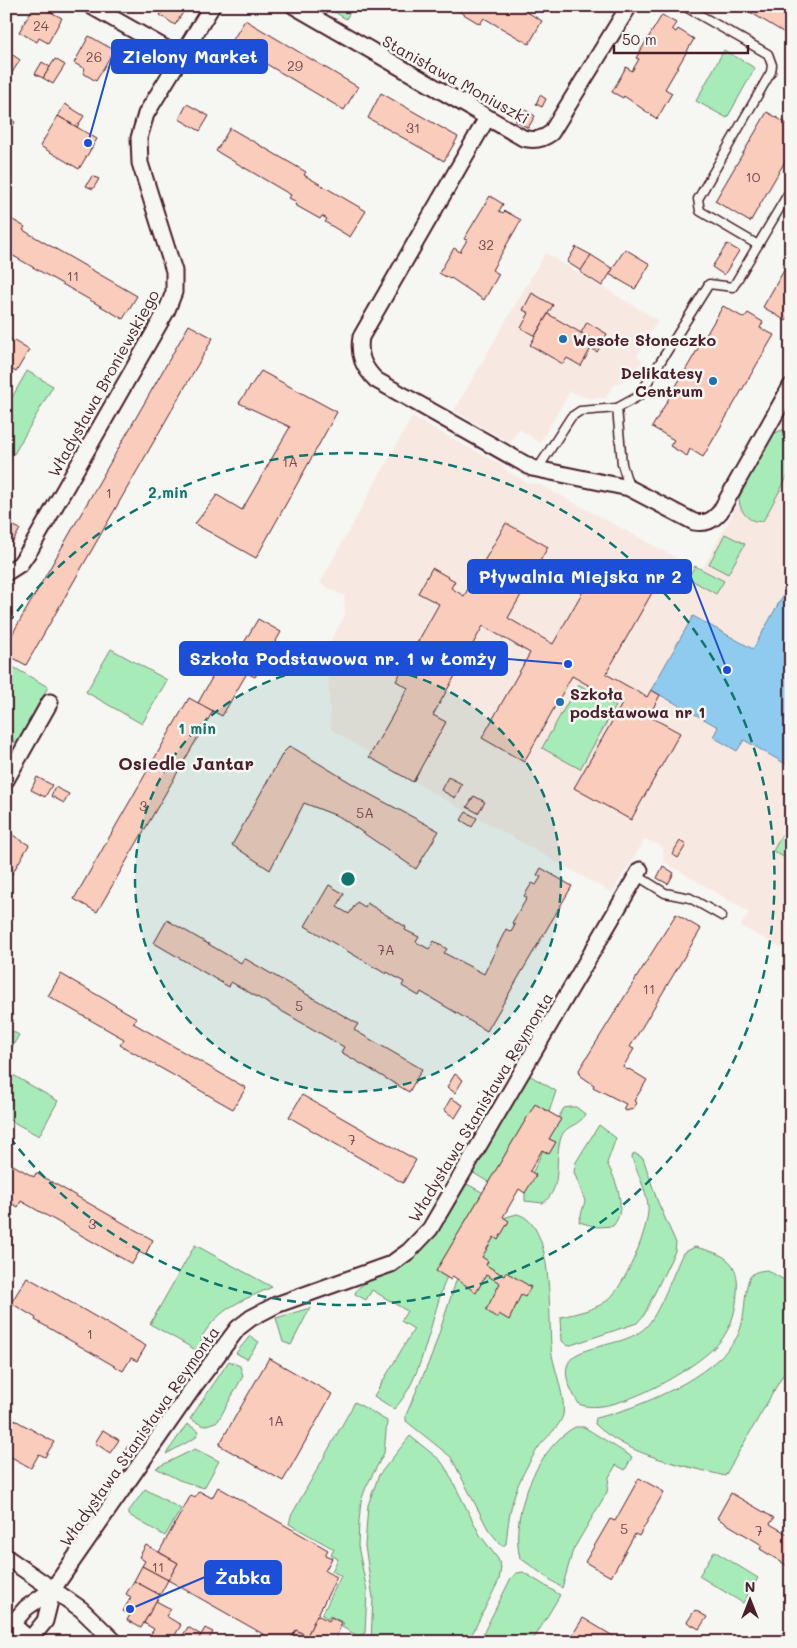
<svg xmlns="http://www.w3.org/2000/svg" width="797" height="1648" viewBox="0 0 797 1648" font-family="Mali,sans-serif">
  <rect width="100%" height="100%" fill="#f6f6f2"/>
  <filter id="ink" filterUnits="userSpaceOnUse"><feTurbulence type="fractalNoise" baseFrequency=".02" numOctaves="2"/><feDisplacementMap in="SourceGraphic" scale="10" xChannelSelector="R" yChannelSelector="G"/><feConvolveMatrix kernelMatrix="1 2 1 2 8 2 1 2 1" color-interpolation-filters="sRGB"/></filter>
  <g filter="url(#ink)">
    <g fill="#f7e9e2">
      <polygon points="6,6 20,6 6,31"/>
      <polygon points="545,253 658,320 637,356 642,360 632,376 614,385 605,398 586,398 570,391 540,443 519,429 510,443 454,411"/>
      <polygon points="791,408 791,953 741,926 749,912 664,862 663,847 645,839 612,893 430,791 331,729 328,675 323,654 345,615 344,596 320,583 412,417 502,465 504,469 528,483 539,484 701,571"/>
      <polygon points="791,1224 791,1246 780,1240"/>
    </g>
    <g fill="#a7ecb8" stroke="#788672">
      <polygon points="325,6 354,6 346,19"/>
      <polygon points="724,50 755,68 727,118 696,101"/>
      <polygon points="27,371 53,386 14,454 6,450 6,408"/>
      <path d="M782 430 791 433V470L763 521C749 524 739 511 739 498L771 435Z"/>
      <polygon points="725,534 745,544 728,574 709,564"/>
      <polygon points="695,566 724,581 716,594 688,578"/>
      <polygon points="111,649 167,680 142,724 86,692"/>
      <polygon points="6,663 48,687 16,744 13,741 6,691"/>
      <polygon points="578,684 616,706 580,769 542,748"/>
      <polygon points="791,818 791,861 773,851"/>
      <polygon points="6,1028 19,1035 6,1057"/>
      <polygon points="6,1071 58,1101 39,1136 6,1118"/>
      <polygon points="529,1075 556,1091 548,1115 501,1190 472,1172"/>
      <path d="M571 1107H576L585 1114C579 1128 564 1123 560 1141 554 1163 563 1188 543 1203L525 1201V1189L558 1118 564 1108Z"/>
      <path d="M599 1125 616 1138 607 1163C616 1181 628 1208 613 1226L597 1227 579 1222 585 1201 574 1172 576 1162Z"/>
      <path d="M634 1153 643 1158 657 1200 676 1243 675 1251 644 1315 637 1323 568 1346 562 1341 561 1317C577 1313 600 1309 611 1297 627 1280 650 1227 648 1205 646 1188 637 1174 632 1157Z"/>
      <path d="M467 1184 491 1197C477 1222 459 1247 448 1274 431 1313 424 1379 394 1409L374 1396 414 1329 401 1321 407 1311 372 1290 366 1300 355 1294C357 1281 391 1275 403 1266 432 1247 449 1213 467 1184Z"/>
      <path d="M517 1214C557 1224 547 1323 552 1355 555 1371 566 1400 563 1415 560 1427 545 1438 538 1448 515 1485 510 1501 506 1544L502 1546 488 1529 451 1457 406 1421V1415L432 1355 456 1281 463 1267 499 1222 506 1217Z"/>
      <path d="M195 1245 272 1287C240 1302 221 1306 201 1338L205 1351 203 1354 150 1324Z"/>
      <path d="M695 1247C724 1254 740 1260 737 1293 736 1310 732 1325 722 1339 702 1366 611 1419 579 1404 536 1336 614 1356 645 1328 659 1315 674 1271 683 1253Z"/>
      <path d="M767 1270 791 1284V1361L725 1476C680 1464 630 1457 595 1424L596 1418C640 1408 713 1377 737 1337 747 1319 743 1289 750 1277 754 1271 760 1271 767 1270Z"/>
      <polygon points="310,1308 291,1345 283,1342 276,1318"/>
      <polygon points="250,1336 259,1342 247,1359 236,1353"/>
      <polygon points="229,1361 240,1366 243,1376 218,1421 204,1426 190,1419"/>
      <polygon points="355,1402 387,1421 384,1453 366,1487 361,1501 359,1521 358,1546 367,1591 365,1633 358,1636 342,1627 344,1623 330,1616 328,1619 322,1615 341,1576 332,1571 338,1559 331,1555 334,1549 289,1524 291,1516"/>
      <polygon points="187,1424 199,1431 195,1438 166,1454"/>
      <path d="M575 1427H584L632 1457 625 1470 616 1465 609 1477 607 1492 573 1550 562 1588 520 1558C509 1516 537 1448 575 1427Z"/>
      <polygon points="410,1436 440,1460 447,1470 480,1535 498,1559 501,1567 499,1580 468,1642 371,1642 373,1598 365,1546 368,1505 379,1475"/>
      <polygon points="195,1449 219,1461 204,1488 179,1480 156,1468"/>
      <polygon points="145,1489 181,1509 165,1536 129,1515 129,1511"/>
      <polygon points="714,1551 758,1578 743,1603 699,1576"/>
      <polygon points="523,1572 560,1595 532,1642 479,1642 511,1578 517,1573"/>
    </g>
    <polygon fill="#8ecbee" stroke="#7386a0" points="785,592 791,595 791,762 789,766 744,740 737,751 713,737 718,727 651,690 693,616 753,649"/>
    <g fill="#f9ccbc" stroke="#4a1f2b">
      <polygon points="34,6 39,6 62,18 48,43 39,38 37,42 19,32"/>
      <polygon points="134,6 145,6 142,11"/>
      <polygon points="166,6 187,6 175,25 160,15"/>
      <polygon points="450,6 517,6 542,21 529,44 484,18 480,24"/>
      <polygon points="747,6 791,6 791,31 788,35 745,9"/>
      <polygon points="662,15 676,23 672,29 676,32 678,29 694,39 665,89 672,93 657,119 624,96 623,98 612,92 626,67 632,71 639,59 636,58"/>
      <polygon points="245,20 358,87 344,110 231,43"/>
      <polygon points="89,36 114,50 96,81 83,73 85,69 74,63"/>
      <polygon points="10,53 20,60 6,82 6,58"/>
      <polygon points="55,59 65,65 53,84 43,78"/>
      <polygon points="42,62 50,67 43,78 35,74"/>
      <polygon points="381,93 458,137 444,161 368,118"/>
      <polygon points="540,95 546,99 542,107 536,104"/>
      <polygon points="65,104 84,116 77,127 58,116"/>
      <polygon points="187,104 209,116 200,131 179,119"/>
      <polygon points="522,108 535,116 528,128 515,120"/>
      <polygon points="767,112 791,126 791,151 750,222 715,201"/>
      <polygon points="58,116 97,139 79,169 40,146"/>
      <polygon points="6,117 15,122 7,135 6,134"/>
      <polygon points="230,128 306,172 304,175 366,211 350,237 325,222 327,219 322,216 320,219 295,205 297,202 289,198 291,195 216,151"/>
      <polygon points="92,176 99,179 93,189 86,186"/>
      <polygon points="490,196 503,204 499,211 503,213 505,211 521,220 492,270 499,274 484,300 451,278 450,279 439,273 454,248 460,252 467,240 464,239"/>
      <polygon points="6,216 25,227 23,230 137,296 123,319 10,254 12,249 6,246"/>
      <polygon points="727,244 739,251 724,275 712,267"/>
      <polygon points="576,247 591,255 581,271 567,262"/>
      <polygon points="625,249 650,264 635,289 609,274"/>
      <polygon points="591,255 613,269 602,286 580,272"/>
      <polygon points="791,258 791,313 786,321 763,307"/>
      <polygon points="532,293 553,305 535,336 521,328 529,313 523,310"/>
      <polygon points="723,306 744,318 748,313 763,322 760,328 774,335 703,457 690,449 687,456 670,446 674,440 652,427"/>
      <polygon points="548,314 595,341 581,366 567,358 563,364 530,345"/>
      <polygon points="587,322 607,334 597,352 591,348 595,341 581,333"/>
      <polygon points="189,325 213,338 26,665 6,654 6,645"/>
      <polygon points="6,336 29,350 16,372 6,366"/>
      <polygon points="261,371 337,412 256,558 195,524 217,495 242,510 290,427 239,403"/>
      <polygon points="6,522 20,529 12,543 6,539"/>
      <polygon points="506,523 548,547 508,618 553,644 600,561 653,591 606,674 647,697 651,690 660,695 649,716 680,733 631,820 574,788 622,704 572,676 524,762 482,738 530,653 483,626 433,715 446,722 413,782 369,757 408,688 396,681 439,604 418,593 432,568 455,581 451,588 464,596"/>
      <polygon points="258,619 281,632 255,677 247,673 222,716 198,703 223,658 232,663"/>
      <polygon points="189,698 213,711 97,912 74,899"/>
      <polygon points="290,746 371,795 439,831 416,869 340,817 304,803 270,870 232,845 283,753"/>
      <polygon points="37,777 52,785 45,797 31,790"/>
      <polygon points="448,777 462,784 455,798 441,790"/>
      <polygon points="55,787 69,794 64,803 51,796"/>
      <polygon points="474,796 485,802 478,813 467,807"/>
      <polygon points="466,812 477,818 472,827 461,820"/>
      <polygon points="6,831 29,845 6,884"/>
      <polygon points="680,841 686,845 678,858 672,854"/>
      <polygon points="663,866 674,873 668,884 657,878"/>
      <polygon points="541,868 572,886 487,1031 421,992 419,996 402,986 404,982 387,972 386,974 305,926 329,885 344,894 337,907 349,914 357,902 365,907 367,903 406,927 405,930 419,937 416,942 429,949 434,941 447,949 444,953 484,974 506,929 511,932 515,925 512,923 527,898 524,896 532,883 536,885 541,877 537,875"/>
      <polygon points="676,914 701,929 630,1047 634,1049 623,1067 628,1070 629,1069 647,1080 634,1101 637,1103 633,1109 626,1111 623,1109 626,1104 593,1087 594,1085 581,1076 579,1070"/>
      <polygon points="167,920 241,963 244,958 358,1024 354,1030 422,1069 409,1092 341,1052 344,1047 231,982 229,987 154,943"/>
      <polygon points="61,974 137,1018 133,1023 246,1088 233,1109 120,1045 124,1039 48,996"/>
      <polygon points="455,1074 463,1080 455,1093 447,1087"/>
      <polygon points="302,1095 416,1160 403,1183 289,1117"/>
      <polygon points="451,1098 463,1105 455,1118 444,1110"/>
      <polygon points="535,1104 561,1119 549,1139 556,1142 549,1154 542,1150 530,1171 536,1175 525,1193 519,1189 503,1217 509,1221 498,1240 494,1237 482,1257 488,1261 486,1265 504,1276 506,1272 531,1287 525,1297 521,1295 509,1320 499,1314 497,1318 486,1310 500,1283 486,1275 476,1293 453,1276 451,1280 436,1271"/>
      <polygon points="6,1161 34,1177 36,1173 153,1240 145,1255 139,1252 132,1264 21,1201 18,1207 6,1200"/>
      <polygon points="27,1277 146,1346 137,1361 131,1358 123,1371 35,1320 36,1318 11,1303"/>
      <polygon points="269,1358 332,1394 283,1481 219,1445"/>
      <polygon points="791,1409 791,1423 785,1419"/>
      <polygon points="6,1415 54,1442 45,1457 39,1454 31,1468 6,1454"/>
      <polygon points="103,1430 119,1440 110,1453 95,1443"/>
      <polygon points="128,1446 137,1452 128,1465 119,1459"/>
      <polygon points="639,1478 664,1492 639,1536 635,1534 611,1577 585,1562 610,1519 615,1521"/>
      <polygon points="218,1487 328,1550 325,1555 332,1558 325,1571 337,1577 307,1636 296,1630 289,1642 283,1638 281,1642 277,1642 168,1580 178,1563 159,1552 191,1495 195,1497 199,1491 212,1498"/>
      <polygon points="731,1493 774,1518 770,1524 791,1536 791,1568 760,1549 762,1545 717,1518"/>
      <polygon points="146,1545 178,1563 168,1580 142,1566 145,1561 139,1557"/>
      <polygon points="142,1566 168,1580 160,1595 134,1581"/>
      <polygon points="134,1581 160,1595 141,1628 127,1620 130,1615 123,1611 131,1597 126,1594"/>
      <polygon points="156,1601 171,1609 166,1616 181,1625 171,1642 157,1642 149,1637 154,1629 144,1623"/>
      <polygon points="695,1610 707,1617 699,1629 687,1622"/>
      <polygon points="317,1615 329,1621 331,1617 342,1623 337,1635 338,1642 320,1642 307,1636"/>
      <polygon points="583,1618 623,1642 568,1642"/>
      <polygon points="188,1627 201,1635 197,1642 179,1642"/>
      <polygon points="205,1628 213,1632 209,1639 213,1642 197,1642"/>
      <polygon points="296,1630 307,1636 320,1642 289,1642"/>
    </g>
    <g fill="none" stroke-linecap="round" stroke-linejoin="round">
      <g stroke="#4a1f2b" stroke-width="11">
        <g id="lane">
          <polyline points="684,6 768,54 772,65 771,72 698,199 700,211 758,245"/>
          <polyline points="617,408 622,464 629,487"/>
          <polyline points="537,470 571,417 580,411 617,408 639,396 709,284 733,287 791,189"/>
          <polyline points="636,875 665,893 690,898 722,916"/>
        </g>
      </g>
      <g stroke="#4a1f2b" stroke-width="19">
        <g id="street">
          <polyline points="91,6 181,57"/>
          <path d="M294 6 523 138C534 141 542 140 551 133L629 6"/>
          <path d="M487 118 361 337C358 355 363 367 376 380L532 468 629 488 694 522C706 524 712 521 720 512L791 386"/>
          <polyline points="6,573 20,564 31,548 167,310 174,292 174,271 140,163 139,138 146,114 212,6"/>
          <polyline points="6,780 50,702"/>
          <polyline points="6,1557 81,1609 115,1642"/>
          <polyline points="6,1631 26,1608 53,1589 195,1385 238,1328 251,1318 276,1305 391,1264 409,1251 430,1229 640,870"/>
          <polyline points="28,1642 45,1621 53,1589"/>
        </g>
      </g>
      <g stroke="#4a1f2b" stroke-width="25">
        <polyline id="secondary" points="6,1623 28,1642"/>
      </g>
      <use href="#lane" stroke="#f6f6f2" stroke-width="8"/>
      <use href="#street" stroke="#f6f6f2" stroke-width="15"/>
      <use href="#secondary" stroke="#f6f6f2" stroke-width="21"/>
    </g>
  </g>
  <circle cx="348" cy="879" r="213" fill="#0f766e" fill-opacity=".12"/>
  <g fill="none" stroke="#0f766e" stroke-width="2.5" stroke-dasharray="9 6">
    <circle cx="348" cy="879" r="213"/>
    <path d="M8 623A426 426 0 1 1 8 1135"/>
  </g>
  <g fill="#1f6fb2" stroke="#f6f6f2" stroke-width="2">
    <circle cx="563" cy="339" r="5"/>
    <circle cx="713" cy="381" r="5"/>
    <circle cx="560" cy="702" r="5"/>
  </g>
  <g text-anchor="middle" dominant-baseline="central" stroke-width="5" stroke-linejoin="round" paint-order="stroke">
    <g font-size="14" fill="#764a4f">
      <text x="41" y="25">24</text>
      <text x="94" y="56">26</text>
      <text x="295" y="65">29</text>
      <text x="413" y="127">31</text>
      <text x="753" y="176">10</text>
      <text x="486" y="244">32</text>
      <text x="73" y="275">11</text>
      <text x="290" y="461">1A</text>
      <text x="109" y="492">1</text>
      <text x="143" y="805">3</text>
      <text x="365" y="812">5A</text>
      <text x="386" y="949">7A</text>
      <text x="649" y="988">11</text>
      <text x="299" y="1005">5</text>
      <text x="352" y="1139">7</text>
      <text x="92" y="1223">3</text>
      <text x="90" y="1333">1</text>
      <text x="276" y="1420">1A</text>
      <text x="624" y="1528">5</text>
      <text x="759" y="1530">7</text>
      <text x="158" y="1566">11</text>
    </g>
    <g font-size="16" fill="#4a1f2b" stroke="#f6f6f2">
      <text transform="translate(456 79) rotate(29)">Stanisława Moniuszki</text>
      <text transform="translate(103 383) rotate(-61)">Władysława Broniewskiego</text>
      <text transform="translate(480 1107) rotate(-59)">Władysława Stanisława Reymonta</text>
      <text transform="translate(139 1436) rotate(-55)">Władysława Stanisława Reymonta</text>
    </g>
    <g font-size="16" font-weight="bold" fill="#4a1f2b" stroke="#f6f6f2" text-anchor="start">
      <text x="573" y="339">Wesołe Słoneczko</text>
      <text x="703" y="372" text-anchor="end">Delikatesy<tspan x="703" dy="18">Centrum</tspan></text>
      <text x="570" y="693">Szkoła<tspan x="570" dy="18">podstawowa nr 1</tspan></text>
    </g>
    <g font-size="18" font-weight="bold" fill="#4a1f2b" stroke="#f6f6f2">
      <text x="186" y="763">Osiedle Jantar</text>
    </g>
  </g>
  <circle cx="348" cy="879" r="8" fill="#0f766e" stroke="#f6f6f2" stroke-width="2.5"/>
  <g font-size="15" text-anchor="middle" font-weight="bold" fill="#0f766e" stroke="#f6f6f2" stroke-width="5" stroke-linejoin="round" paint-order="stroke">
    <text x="168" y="498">2 min</text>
    <text x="197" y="734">1 min</text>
  </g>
  <path fill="none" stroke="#1d4ed8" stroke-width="2" d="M88 143L112 57M727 670L691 577M568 664L507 659M130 1609L205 1577"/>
  <g fill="#1d4ed8" stroke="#f6f6f2" stroke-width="2">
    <circle cx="88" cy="143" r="5"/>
    <circle cx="727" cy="670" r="5"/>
    <circle cx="568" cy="664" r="5"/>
    <circle cx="130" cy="1609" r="5"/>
  </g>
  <g fill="#1d4ed8" stroke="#1d4ed8" stroke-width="2">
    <rect x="112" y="40" width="155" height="33" rx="5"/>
    <rect x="468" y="560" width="223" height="33" rx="5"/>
    <rect x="180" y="642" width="327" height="33" rx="5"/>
    <rect x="205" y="1561" width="76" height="33" rx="5"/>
  </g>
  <g font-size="18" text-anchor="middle" font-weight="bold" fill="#fff">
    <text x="190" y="63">Zielony Market</text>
    <text x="580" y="583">Pływalnia Miejska nr 2</text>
    <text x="343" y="665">Szkoła Podstawowa nr. 1 w Łomży</text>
    <text x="243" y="1584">Żabka</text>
  </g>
  <rect width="797" height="1648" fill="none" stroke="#f6f6f2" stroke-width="25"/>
  <rect x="12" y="12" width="772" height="1623" fill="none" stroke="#4a1f2b" stroke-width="2" filter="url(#ink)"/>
  <g transform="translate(750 1600)" stroke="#f6f6f2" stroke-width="4" paint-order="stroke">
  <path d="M0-4L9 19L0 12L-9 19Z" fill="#4a1f2b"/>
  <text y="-8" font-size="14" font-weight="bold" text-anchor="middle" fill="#4a1f2b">N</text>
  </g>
  <path d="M614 45v8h134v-8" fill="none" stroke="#4a1f2b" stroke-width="2.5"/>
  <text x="622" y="45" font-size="15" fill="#4a1f2b" stroke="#f6f6f2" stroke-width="4" paint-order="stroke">50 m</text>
</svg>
